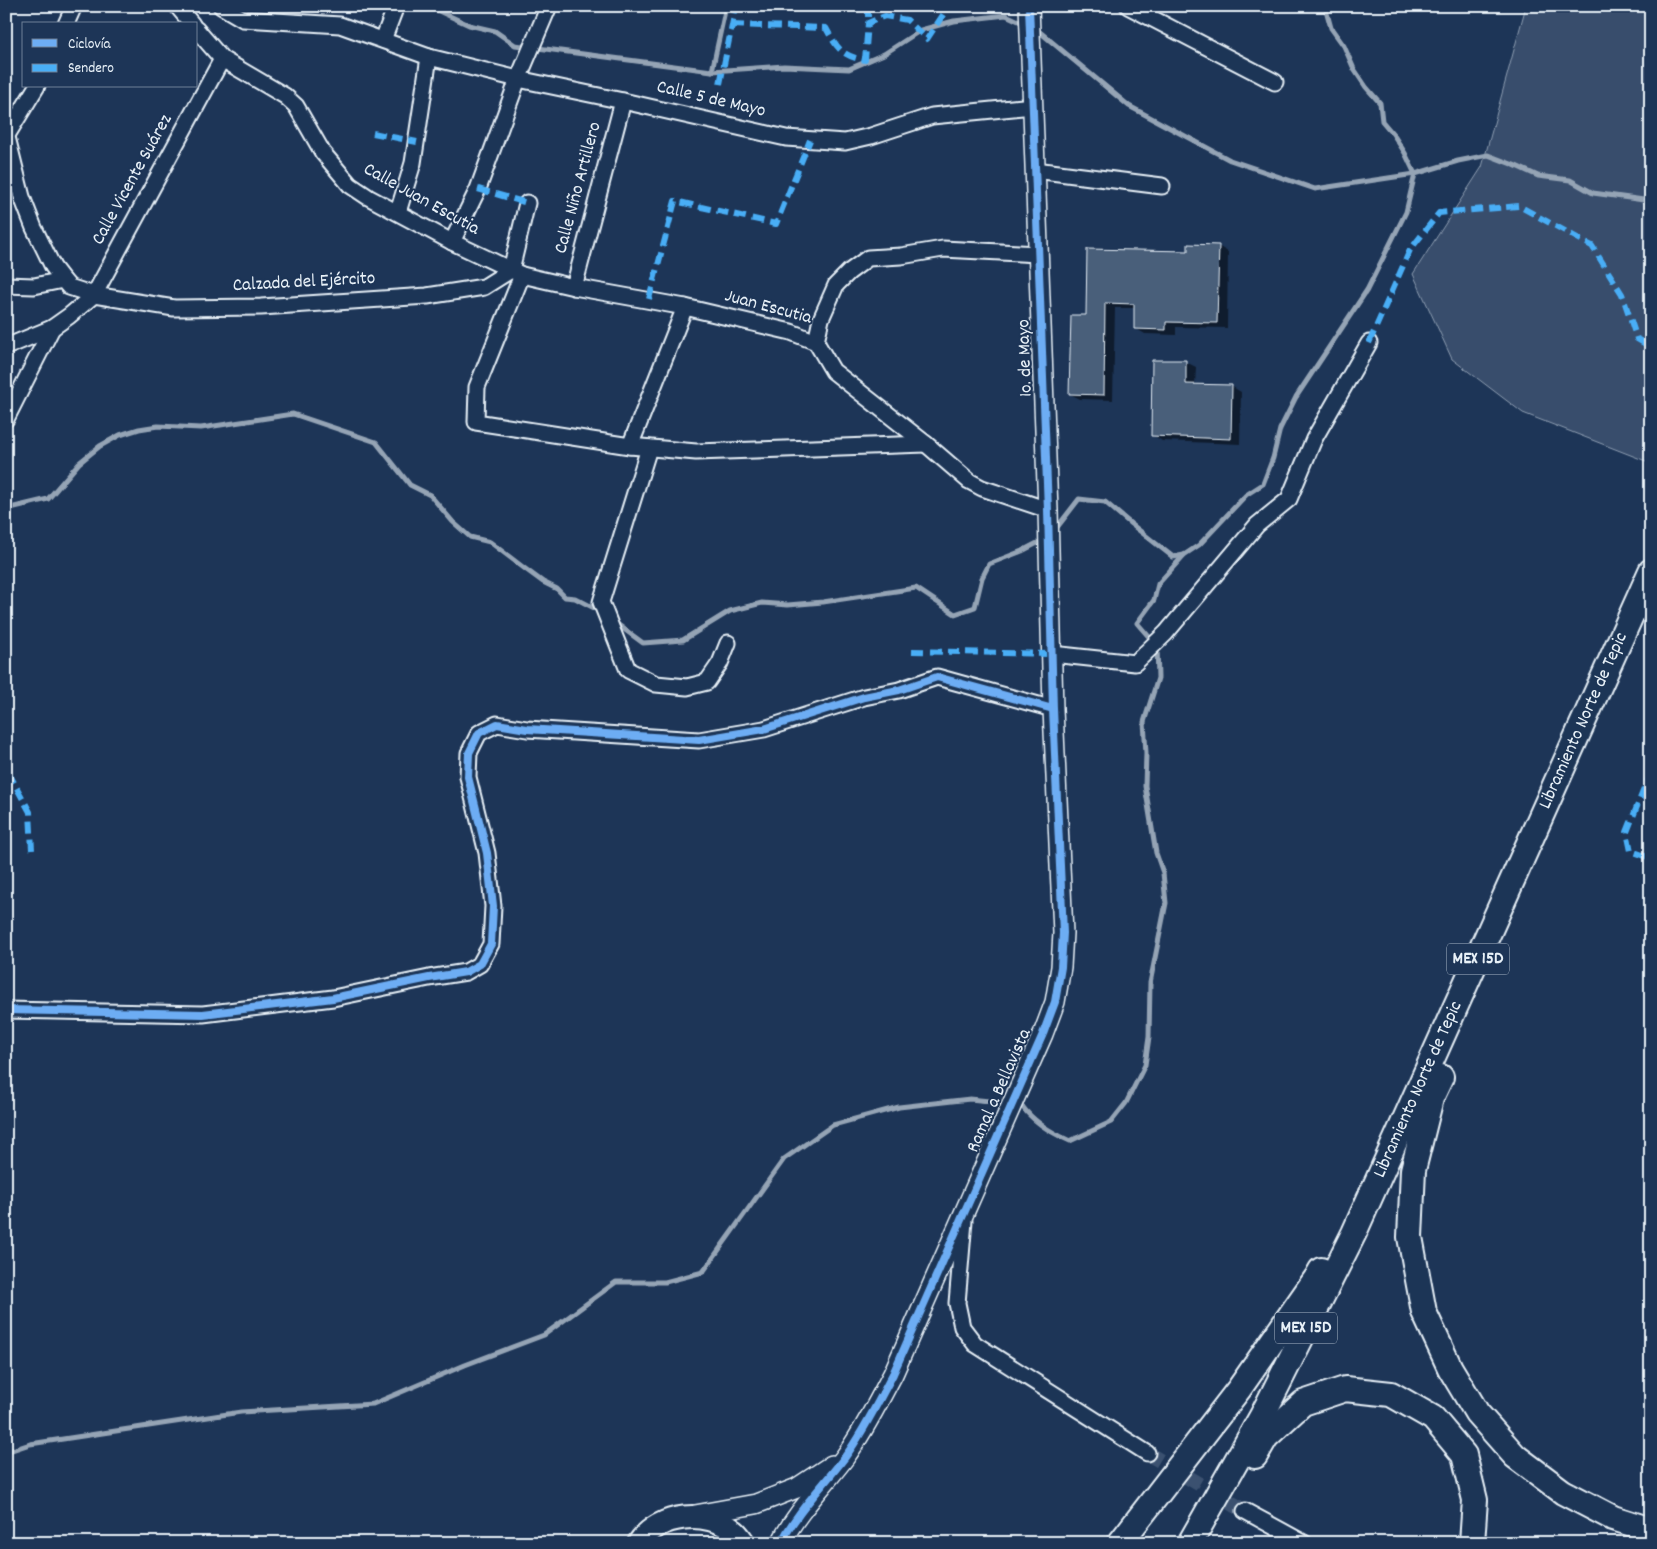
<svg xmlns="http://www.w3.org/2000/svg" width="1657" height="1549" viewBox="0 0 1657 1549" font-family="Dekko,sans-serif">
  <rect width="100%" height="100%" fill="#1d3557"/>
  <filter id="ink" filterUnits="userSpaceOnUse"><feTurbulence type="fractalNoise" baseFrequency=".02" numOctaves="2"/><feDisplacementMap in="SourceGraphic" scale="10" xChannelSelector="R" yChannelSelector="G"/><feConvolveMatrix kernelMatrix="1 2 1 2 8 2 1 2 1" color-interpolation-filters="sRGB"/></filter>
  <g filter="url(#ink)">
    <polygon fill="#374d6c" stroke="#909fb2" points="1526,6 1651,6 1651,463 1523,413 1452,359 1413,274 1482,167"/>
    <g fill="#0007">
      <polygon points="1218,246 1228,252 1227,328 1176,327 1176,335 1145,334 1135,328 1135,308 1115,308 1113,400 1080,399 1070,394 1087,316 1088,250 1189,253"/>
      <polygon points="1186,362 1196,367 1195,386 1231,386 1241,392 1240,444 1162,441 1153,435"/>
    </g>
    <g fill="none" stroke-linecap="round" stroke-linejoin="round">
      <g stroke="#95a4b5" stroke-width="5">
        <polyline points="428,6 469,25 495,31 515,45 712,71 784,66 849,69 884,54 921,30 954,21 1006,15 1025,24"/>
        <polyline points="1035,28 1129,106 1230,160 1315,189 1415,174 1458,161 1488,155 1514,165 1538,176 1570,180 1593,193 1651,201"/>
        <polyline points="712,71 726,6"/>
        <polyline points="6,509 48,499 79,463 100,446 120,435 139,429 158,426 201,428 293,414 376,442 410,485 430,495 453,522 470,537 490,542 524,568 543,582 557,589 565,597 575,598 600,611"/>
        <polyline points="1055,530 1079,499 1105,502 1131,524 1173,557 1184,555 1199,545 1246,495 1263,484 1273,458 1280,429 1296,397 1367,290 1406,212 1415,174 1405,153 1393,134 1382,121 1380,103 1366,87 1354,69 1344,46 1331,28 1325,6"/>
        <polyline points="613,621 643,643 683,640 730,611 762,603 788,605 823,602 916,588 955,614 975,607 982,578 989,564 1022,551 1045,539"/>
        <path d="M1016 1105 1022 1106C1034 1123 1052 1133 1070 1141L1111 1122 1126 1103 1145 1065 1149 1037 1150 983 1166 903 1163 873 1156 853 1145 786 1146 753 1144 722 1158 678 1157 646 1137 623 1154 600 1158 584 1184 555"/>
        <polyline points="6,1452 30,1444 241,1412 373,1404 465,1365 544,1335 616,1282 665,1282 703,1272 784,1159 833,1125 899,1107 970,1099 1008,1103"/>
      </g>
    </g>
    <g fill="#495e7a" stroke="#e8f1f8">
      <polygon points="1188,244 1219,245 1217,323 1166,322 1166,330 1134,329 1134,304 1105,303 1104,395 1069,394 1071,315 1086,315 1087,249 1188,251"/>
      <polygon points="1152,360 1186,360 1186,384 1232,385 1231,439 1151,436"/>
    </g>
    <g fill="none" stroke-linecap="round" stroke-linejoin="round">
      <polyline stroke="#3b516f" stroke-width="15" stroke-dasharray="15 8" stroke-linecap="butt" points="1147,1453 1245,1511"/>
      <g stroke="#e8f1f8" stroke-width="19">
        <g id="minor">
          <polyline points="177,6 192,24"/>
          <polyline points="221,6 243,19 340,25 429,57 518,79 623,101 786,138 845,142 871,136 932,116 1033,106"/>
          <polyline points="1128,6 1275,82"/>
          <polyline points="66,24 74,6"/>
          <polyline points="196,29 222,59 285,96 296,106 323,153 350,185 368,197 452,242 522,275 574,287 685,307 791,332 816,342 833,371 926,444 969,481 982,488 1048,510"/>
          <polyline points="383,40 396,6"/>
          <polyline points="6,133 22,197 34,228 53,267 63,280"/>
          <polyline points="7,135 37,86"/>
          <polyline points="1035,170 1162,186"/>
          <polyline points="398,212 413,163 429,57"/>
          <polyline points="452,242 478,189 518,79 549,6"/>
          <polyline points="511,270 527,203"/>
          <polyline points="522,275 477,387 476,422 630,446 696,452 926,444"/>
          <polyline points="6,285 34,286 63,280 69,287 94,295 174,308 261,307 427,296 484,287 511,270"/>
          <polyline points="574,287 623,101"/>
          <polyline points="816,342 821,319 836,285 849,272 868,258 901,256 943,249 1038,254"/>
          <polyline points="6,347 52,328 69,316 94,295 222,59"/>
          <polyline points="6,419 52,328"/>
          <polyline points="630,446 685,307"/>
          <polyline points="649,448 601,602 628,670 656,684 687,687 707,682 720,663 728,643"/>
          <polyline points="1052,654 1135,663 1166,633 1257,525 1289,499 1314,439 1369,343"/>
          <polyline points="6,1010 203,1014 333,998 429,978 466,972 480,964 491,944 493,906 487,853 468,777 469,753 479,733 497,724 527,729 699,740 764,729 864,697 899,690 937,677 1053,709"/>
          <polyline points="964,1221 957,1303 962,1327 975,1344 1147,1453"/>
          <polyline points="1245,1511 1304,1543"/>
        </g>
      </g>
      <g stroke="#e8f1f8" stroke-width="22">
        <g id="tertiary">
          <polyline points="695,1515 756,1504 797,1488 832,1465"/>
          <path d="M781 1543C797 1511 824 1485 845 1457 864 1431 878 1402 893 1374L1043 1034 1055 1002 1061 967 1063 933 1053 709 1048 510 1029 6"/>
        </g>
      </g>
      <g stroke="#e8f1f8" stroke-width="26">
        <path id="primary" d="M639 1543C659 1513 707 1509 734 1531 738 1534 741 1539 744 1543"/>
      </g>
      <g stroke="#e8f1f8" stroke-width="28">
        <g id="trunk">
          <polyline points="1441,1077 1431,1098 1413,1170 1410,1237 1424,1312 1450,1368 1477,1413 1515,1456 1563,1492 1613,1518 1651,1530"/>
          <polyline points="1255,1456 1266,1437 1303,1403 1345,1389 1391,1394 1433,1418 1464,1455 1475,1500 1472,1543"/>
          <polyline points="1120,1543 1239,1389 1317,1277 1321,1270"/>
          <path id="s1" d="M1190 1543 1262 1416 1354 1233 1651 571"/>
        </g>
      </g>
      <use href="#minor" stroke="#1d3557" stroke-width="15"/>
      <use href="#tertiary" stroke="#1d3557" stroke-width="19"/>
      <use href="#primary" stroke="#1d3557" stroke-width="22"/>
      <use href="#trunk" stroke="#1d3557" stroke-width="24"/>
      <g stroke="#49aef6" stroke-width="6" stroke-dasharray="12 6" stroke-linecap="butt">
        <polyline points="865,6 868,10 868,23"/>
        <path d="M732 25 826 28C837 48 841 56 865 60L868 23 885 16 907 20 927 39 949 6"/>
        <polyline points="720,84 736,6"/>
        <polyline points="373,133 417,142"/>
        <polyline points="478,189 527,203"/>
        <polyline points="649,299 675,201 776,224 810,140"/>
        <polyline points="1369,343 1410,250 1439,213 1519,206 1592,246 1622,294 1637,339 1651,347"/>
        <polyline points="912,651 1052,654"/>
        <polyline points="1651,771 1627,832 1631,851 1651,858"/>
        <polyline points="6,774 12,779 30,812 32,850"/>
      </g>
      <g stroke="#1d3557" stroke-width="11">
        <g id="cycleway">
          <polyline points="6,1010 203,1014 333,998 429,978 466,972 480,964 491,944 493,906 487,853 468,777 469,753 479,733 497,724 527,729 699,740 764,729 864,697 899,690 937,677 1053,709"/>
          <path d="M781 1543C797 1511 824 1485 845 1457 864 1431 878 1402 893 1374L1043 1034 1055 1002 1061 967 1063 933 1053 709 1048 510 1029 6"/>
        </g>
      </g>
      <use href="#cycleway" stroke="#6dadf4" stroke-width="8"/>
    </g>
  </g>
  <g text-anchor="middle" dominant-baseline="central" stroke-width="4" stroke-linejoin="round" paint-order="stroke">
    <g fill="#1d3557" stroke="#abb9c8" stroke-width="1">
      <rect x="1447" y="943.5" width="62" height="31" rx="4"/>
      <rect x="1275" y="1312.5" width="62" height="31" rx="4"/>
    </g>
    <g font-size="18" font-weight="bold" fill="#e8f1f8">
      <text x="1478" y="959">MEX 15D</text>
      <text x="1306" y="1328">MEX 15D</text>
    </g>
    <g font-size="19" fill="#e8f1f8" stroke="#1d3557">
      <text transform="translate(711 100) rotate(13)">Calle 5 de Mayo</text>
      <text transform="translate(133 180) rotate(-61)">Calle Vicente Suárez</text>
      <text transform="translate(579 188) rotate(-75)">Calle Niño Artillero</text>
      <text transform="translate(421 200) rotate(29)">Calle Juan Escutia</text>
      <text transform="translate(304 283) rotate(-3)">Calzada del Ejército</text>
      <text transform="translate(768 308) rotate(15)">Juan Escutia</text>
      <text transform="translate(1026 358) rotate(-92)">1o. de Mayo</text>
      <text stroke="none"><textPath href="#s1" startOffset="912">Libramiento Norte de Tepic</textPath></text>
      <text stroke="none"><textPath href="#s1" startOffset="508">Libramiento Norte de Tepic</textPath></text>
      <text transform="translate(1000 1091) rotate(-66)">Ramal a Bellavista</text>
    </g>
  </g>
  <rect width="1657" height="1549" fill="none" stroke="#1d3557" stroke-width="25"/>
  <rect x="12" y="12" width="1632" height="1524" fill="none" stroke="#e8f1f8" stroke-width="2" filter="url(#ink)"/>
  <rect x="22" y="22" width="175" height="65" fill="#1d3557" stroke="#6e8097"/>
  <rect x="32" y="39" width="25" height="8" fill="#6dadf4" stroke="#6e8097"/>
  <text x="68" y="48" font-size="15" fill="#e8f1f8">Ciclovía</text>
  <rect x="32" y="64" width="25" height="8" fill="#49aef6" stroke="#6e8097"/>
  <text x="68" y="72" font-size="15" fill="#e8f1f8">Sendero</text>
</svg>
